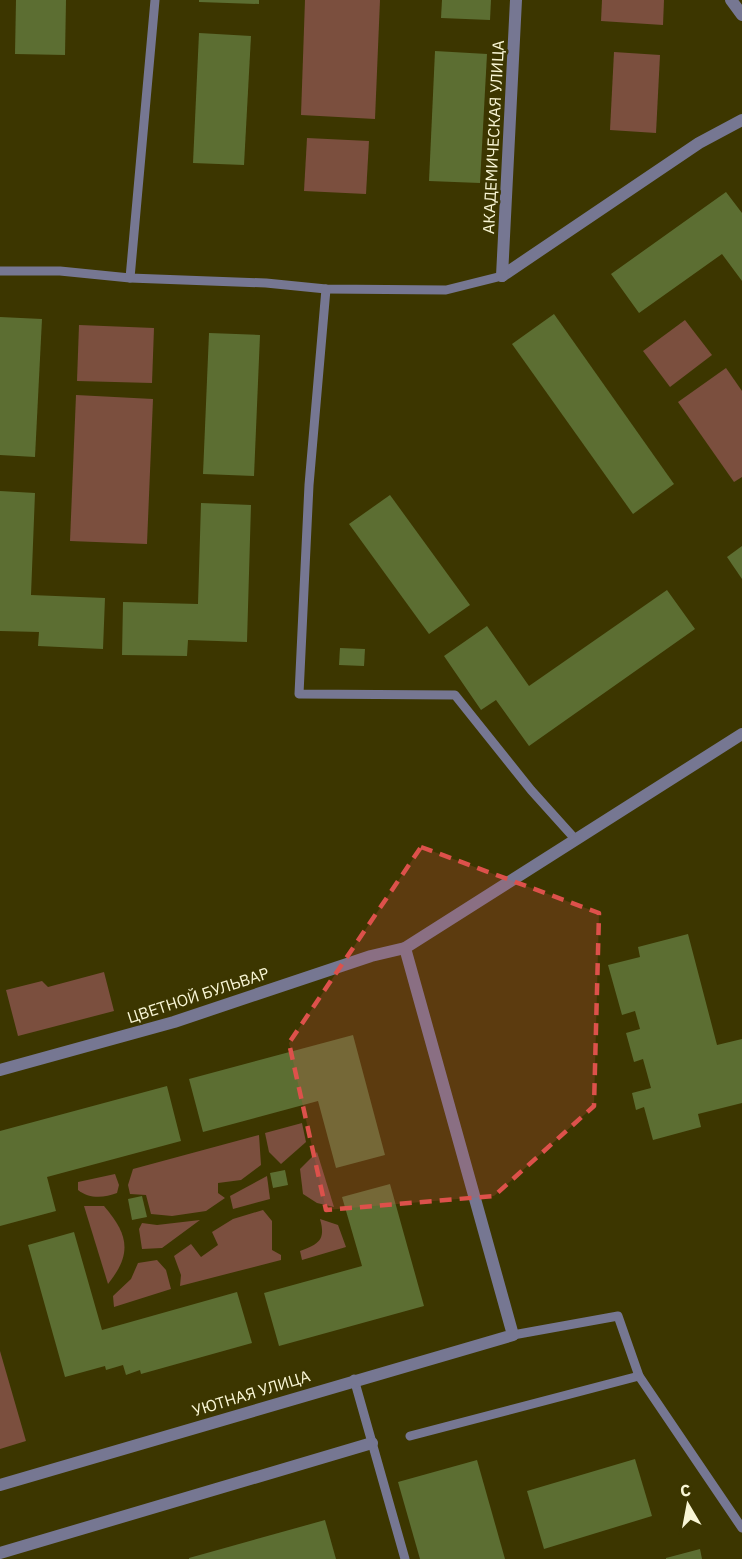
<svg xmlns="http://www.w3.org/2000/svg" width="742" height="1559" viewBox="0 0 742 1559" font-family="'IBM Plex Sans',sans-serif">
  <rect width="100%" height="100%" fill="#3c3600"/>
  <g fill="#7b4f3e">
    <polygon points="305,0 380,0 375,119 301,115"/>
    <polygon points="602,0 664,0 663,25 601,21"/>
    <polygon points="614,52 660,55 656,133 610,130"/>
    <polygon points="307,138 369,141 366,194 304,191"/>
    <polygon points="685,320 712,355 670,387 643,351"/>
    <polygon points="79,325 154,328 152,383 77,381"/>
    <polygon points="726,368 742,391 742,477 734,482 678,402"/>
    <polygon points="76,395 153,399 147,544 70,541"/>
    <polygon points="104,972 114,1011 18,1036 6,990 42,981 48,987"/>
    <polygon points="302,1123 306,1142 281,1164 269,1152 265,1133"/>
    <polygon points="259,1135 261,1165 241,1180 218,1183 218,1193 225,1198 206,1211 172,1216 151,1214 146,1195 130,1194 128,1185 133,1169"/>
    <polygon points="317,1152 334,1207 317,1203 303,1194 300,1169"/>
    <path d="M115 1174 119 1185 117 1193C104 1198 89 1199 78 1190V1182Z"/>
    <polygon points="267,1176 270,1199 233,1209 230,1196"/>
    <path d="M84 1206H104C129 1235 132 1254 108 1284Z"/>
    <polygon points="263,1210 272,1221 272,1250 281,1255 281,1260 180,1286 181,1275 174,1256 191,1244 201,1257 218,1245 212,1232 233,1219"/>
    <path d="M320 1219 338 1225 346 1247 302 1260 300 1251C319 1244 326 1240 320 1219Z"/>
    <polygon points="200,1220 162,1248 142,1249 139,1229 142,1223 157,1225"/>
    <polygon points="157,1260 166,1270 171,1289 114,1307 113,1296 131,1279 138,1263"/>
    <polygon points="0,1351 26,1441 0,1449"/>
  </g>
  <g fill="#5c6e32">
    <polygon points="16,0 66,0 65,55 15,54"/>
    <polygon points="199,0 259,0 259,4 199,2"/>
    <polygon points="442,0 491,0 490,20 441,18"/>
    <polygon points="199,33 251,36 244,165 193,163"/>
    <polygon points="435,51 487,54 480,183 429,181"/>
    <polygon points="726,192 742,213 742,281 722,254 639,313 611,274"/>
    <polygon points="554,314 674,484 633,514 512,344"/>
    <polygon points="0,317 42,319 35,457 0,455"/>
    <polygon points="209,333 260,335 254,476 203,474"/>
    <polygon points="0,491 35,493 31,595 105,598 103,649 38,646 39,632 0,631"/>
    <polygon points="390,495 470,605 429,634 349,524"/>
    <polygon points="201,503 251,505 247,642 188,640 187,656 122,655 123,602 198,604"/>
    <polygon points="742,546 742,579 727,557"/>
    <polygon points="667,590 695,629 529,746 496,700 481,710 444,656 487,626 529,686"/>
    <polygon points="340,648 365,649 364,666 339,665"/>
    <polygon points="688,934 717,1045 742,1039 742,1103 698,1114 701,1127 653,1140 644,1107 636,1110 632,1093 651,1088 643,1059 634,1062 626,1033 640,1029 635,1011 622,1015 608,965 640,957 638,947"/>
    <polygon points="353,1035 385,1155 336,1168 318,1101 203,1132 189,1079"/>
    <polygon points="167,1086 181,1141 47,1177 56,1211 0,1226 0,1131"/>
    <polygon points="285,1170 288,1185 273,1188 270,1173"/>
    <polygon points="390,1184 424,1306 279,1346 264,1293 362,1266 342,1197"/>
    <polygon points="142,1196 147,1217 132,1220 128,1199"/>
    <polygon points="74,1232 102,1330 237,1292 252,1343 141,1374 140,1370 126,1375 123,1365 106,1370 105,1366 65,1377 28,1245"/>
    <polygon points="635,1459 652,1516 544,1549 527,1491"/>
    <polygon points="477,1460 505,1559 420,1559 398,1482"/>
    <polygon points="325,1520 336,1559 189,1559 189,1558"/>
    <polygon points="700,1549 702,1559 666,1559 666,1558"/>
  </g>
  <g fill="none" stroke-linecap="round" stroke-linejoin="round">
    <g stroke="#767792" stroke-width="9">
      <polyline points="0,271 60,271 130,278 266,283 326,289 446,290 502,276"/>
      <polyline points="130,278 155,0"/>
      <polyline points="326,289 309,485 299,694 455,695 531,790 576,840"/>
      <polyline points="513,1335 618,1316 639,1376 742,1528"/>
      <polyline points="354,1379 405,1559"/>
      <polyline points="410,1436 639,1376"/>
    </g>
    <g stroke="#767792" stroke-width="12">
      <polyline points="731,0 742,15"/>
      <polyline points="502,276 699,143 742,120"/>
      <polyline points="502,276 516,0"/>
      <polyline points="0,1070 174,1022 371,956 405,948 742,734"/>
      <polyline points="0,1485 513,1335 405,948"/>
      <polyline points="0,1553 372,1443"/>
    </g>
  </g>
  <path fill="#dd514b" fill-opacity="0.2" stroke="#dd514b" stroke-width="4.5" stroke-dasharray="12 8" stroke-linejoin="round" d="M421 847 599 913 594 1106 494 1196 326 1210 289 1043Z"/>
  <g text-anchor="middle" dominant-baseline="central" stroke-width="5" stroke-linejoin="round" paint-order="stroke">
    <g font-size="16" fill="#f9f6d5" stroke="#3c3600">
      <text transform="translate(493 137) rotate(-87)">АКАДЕМИЧЕСКАЯ УЛИЦА</text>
      <text transform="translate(198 995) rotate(-18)">ЦВЕТНОЙ БУЛЬВАР</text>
      <text transform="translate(251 1393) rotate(-17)">УЮТНАЯ УЛИЦА</text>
    </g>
  </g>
  <g transform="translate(688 1505) rotate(350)" stroke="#3c3600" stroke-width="4.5" paint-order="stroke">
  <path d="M0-4.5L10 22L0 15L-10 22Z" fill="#f9f6d5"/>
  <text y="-9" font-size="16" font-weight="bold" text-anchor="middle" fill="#f9f6d5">С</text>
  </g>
</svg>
